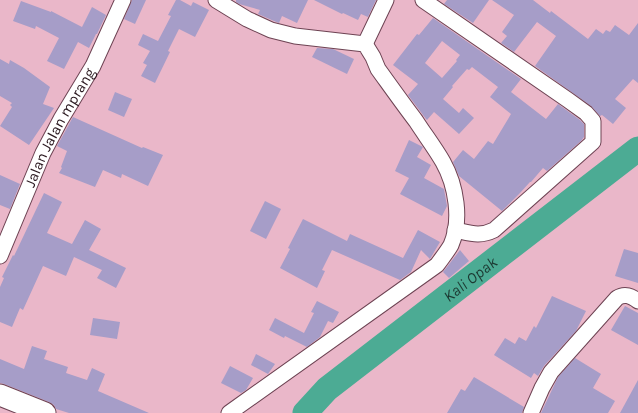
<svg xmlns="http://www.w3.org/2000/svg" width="638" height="413" viewBox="0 0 638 413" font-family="Karla,sans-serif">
  <rect width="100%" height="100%" fill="#eab7c9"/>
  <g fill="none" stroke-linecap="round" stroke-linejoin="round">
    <path stroke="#4cab94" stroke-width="25" id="s1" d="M305 413 327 389 638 149"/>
  </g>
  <g fill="#a69dc8" fill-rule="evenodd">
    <polygon points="132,0 146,0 135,24 124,19"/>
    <polygon points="176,0 180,0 191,6 193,2 209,10 195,37 179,29 168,51 170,52 155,83 141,76 147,65 143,63 150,51 138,45 143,34 158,41 171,16 168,15"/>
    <polygon points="236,0 308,0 297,23 282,16 279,23 274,21 258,14 260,10 239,4 236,2"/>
    <polygon points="314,0 376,0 368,17 361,14 358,20 343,13 342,14"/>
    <polygon points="447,0 489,0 473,23 444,4"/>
    <polygon points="492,0 533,0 550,13 551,11 588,39 596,29 603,34 606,30 610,32 615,25 629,35 638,23 638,83 633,79 615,99 626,108 613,124 602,115 600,116 591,106 535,66 556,36 537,22 514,52 501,43 507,36 502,32 514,15"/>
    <polygon points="21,1 51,12 51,11 82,27 92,7 106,15 97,34 96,34 89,48 78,42 64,69 47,61 59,38 36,26 35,29 13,21"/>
    <path d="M433 18 521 79 511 92 546 119 558 104 580 120 584 124V137L581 141 547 171 543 168 531 182H530L520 193 502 211 459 176 453 162 463 150 474 159 488 141 493 144 511 114 490 97 498 87 472 67 469 70 467 69 452 86 453 87 443 99 459 113 463 108 474 118 459 134 434 112 427 120 426 119 408 95 418 84 393 65 417 34 419 35ZM442 41 460 55 456 60 457 61 442 78 425 63Z"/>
    <polygon points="317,48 333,49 354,59 347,74 312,57"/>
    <polygon points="0,59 9,64 10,60 24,68 50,87 43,104 54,108 29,145 0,126 12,107 10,105 12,103 0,96"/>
    <polygon points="115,92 132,99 124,117 108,110"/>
    <polygon points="73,117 142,148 143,147 163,155 148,186 122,174 121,178 103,170 95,187 59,173 62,168 61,167 67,151 57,146"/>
    <polygon points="409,140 423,147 417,157 431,165 424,178 444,189 447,206 442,216 400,194 409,178 395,171"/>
    <polygon points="0,175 20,184 10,209 0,205"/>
    <polygon points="44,193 62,202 47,233 72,244 85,220 101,229 89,250 126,268 116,288 97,278 102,270 74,257 66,276 43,266 23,310 20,308 12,327 0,322 0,287 4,278 2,277 13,255 14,256"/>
    <polygon points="265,201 281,209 266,239 250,231"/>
    <polygon points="303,219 347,241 350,234 403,258 418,230 440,242 430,259 421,250 411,272 400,280 332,250 322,270 325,271 317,288 280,268 290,249 288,248"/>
    <polygon points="624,249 638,253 638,283 615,276"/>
    <polygon points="460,250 469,261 449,278 443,272"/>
    <polygon points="552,296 586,311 576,331 544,366 538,376 534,373 531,378 494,355 505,338 515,344 519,337 526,341 534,326 536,328"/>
    <polygon points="317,301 339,312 333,323 328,321 320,337 307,347 285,336 284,338 269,330 275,318 304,333 314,313 311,312"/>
    <polygon points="625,306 638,313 638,345 611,330"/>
    <polygon points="93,318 120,322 117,339 90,335"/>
    <polygon points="32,346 47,351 44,359 68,367 66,373 87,380 92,368 105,374 98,391 149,413 69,413 56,409 54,405 49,402 4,384 0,383 0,359 24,369"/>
    <polygon points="256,354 275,364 268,374 251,365"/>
    <polygon points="575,358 601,374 593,388 615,401 608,413 541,413 558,377"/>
    <polygon points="230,366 253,378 246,390 241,393 221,383"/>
    <polygon points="474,377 524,407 522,413 447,413 461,389 465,391"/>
    <polygon points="638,380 638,413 620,413"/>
  </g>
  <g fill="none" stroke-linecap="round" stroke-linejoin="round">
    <g stroke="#6d4353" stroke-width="17">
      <g id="street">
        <path d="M216 0 247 19 271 30 295 36 365 44 373 57 378 69C391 87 403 104 416 121 425 135 435 148 443 162 456 185 462 220 451 245 447 252 442 258 437 265L229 413"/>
        <path d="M423 0 568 100 586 113 593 121V142L494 230C480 237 470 233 455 230"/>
        <polyline points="365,44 386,0"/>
        <path id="s2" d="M0 256 43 153 61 119 93 66 123 0"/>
        <path d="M531 413 542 388 551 372 617 298C625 293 631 296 638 301"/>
      </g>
    </g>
    <g stroke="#6d4353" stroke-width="23">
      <polyline id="secondary" points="0,395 45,413"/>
    </g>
    <use href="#street" stroke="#fff" stroke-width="15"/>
    <use href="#secondary" stroke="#fff" stroke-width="21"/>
  </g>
  <g text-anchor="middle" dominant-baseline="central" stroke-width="3" stroke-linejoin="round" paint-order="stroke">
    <g font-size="15" fill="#29171e" stroke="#fae0e9">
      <text stroke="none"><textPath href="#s2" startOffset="142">Jalan Jalan mprang</textPath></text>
    </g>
    <g font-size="16" font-style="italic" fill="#1c3932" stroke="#fae0e9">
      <text stroke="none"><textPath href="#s1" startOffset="213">Kali Opak</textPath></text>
    </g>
  </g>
</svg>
